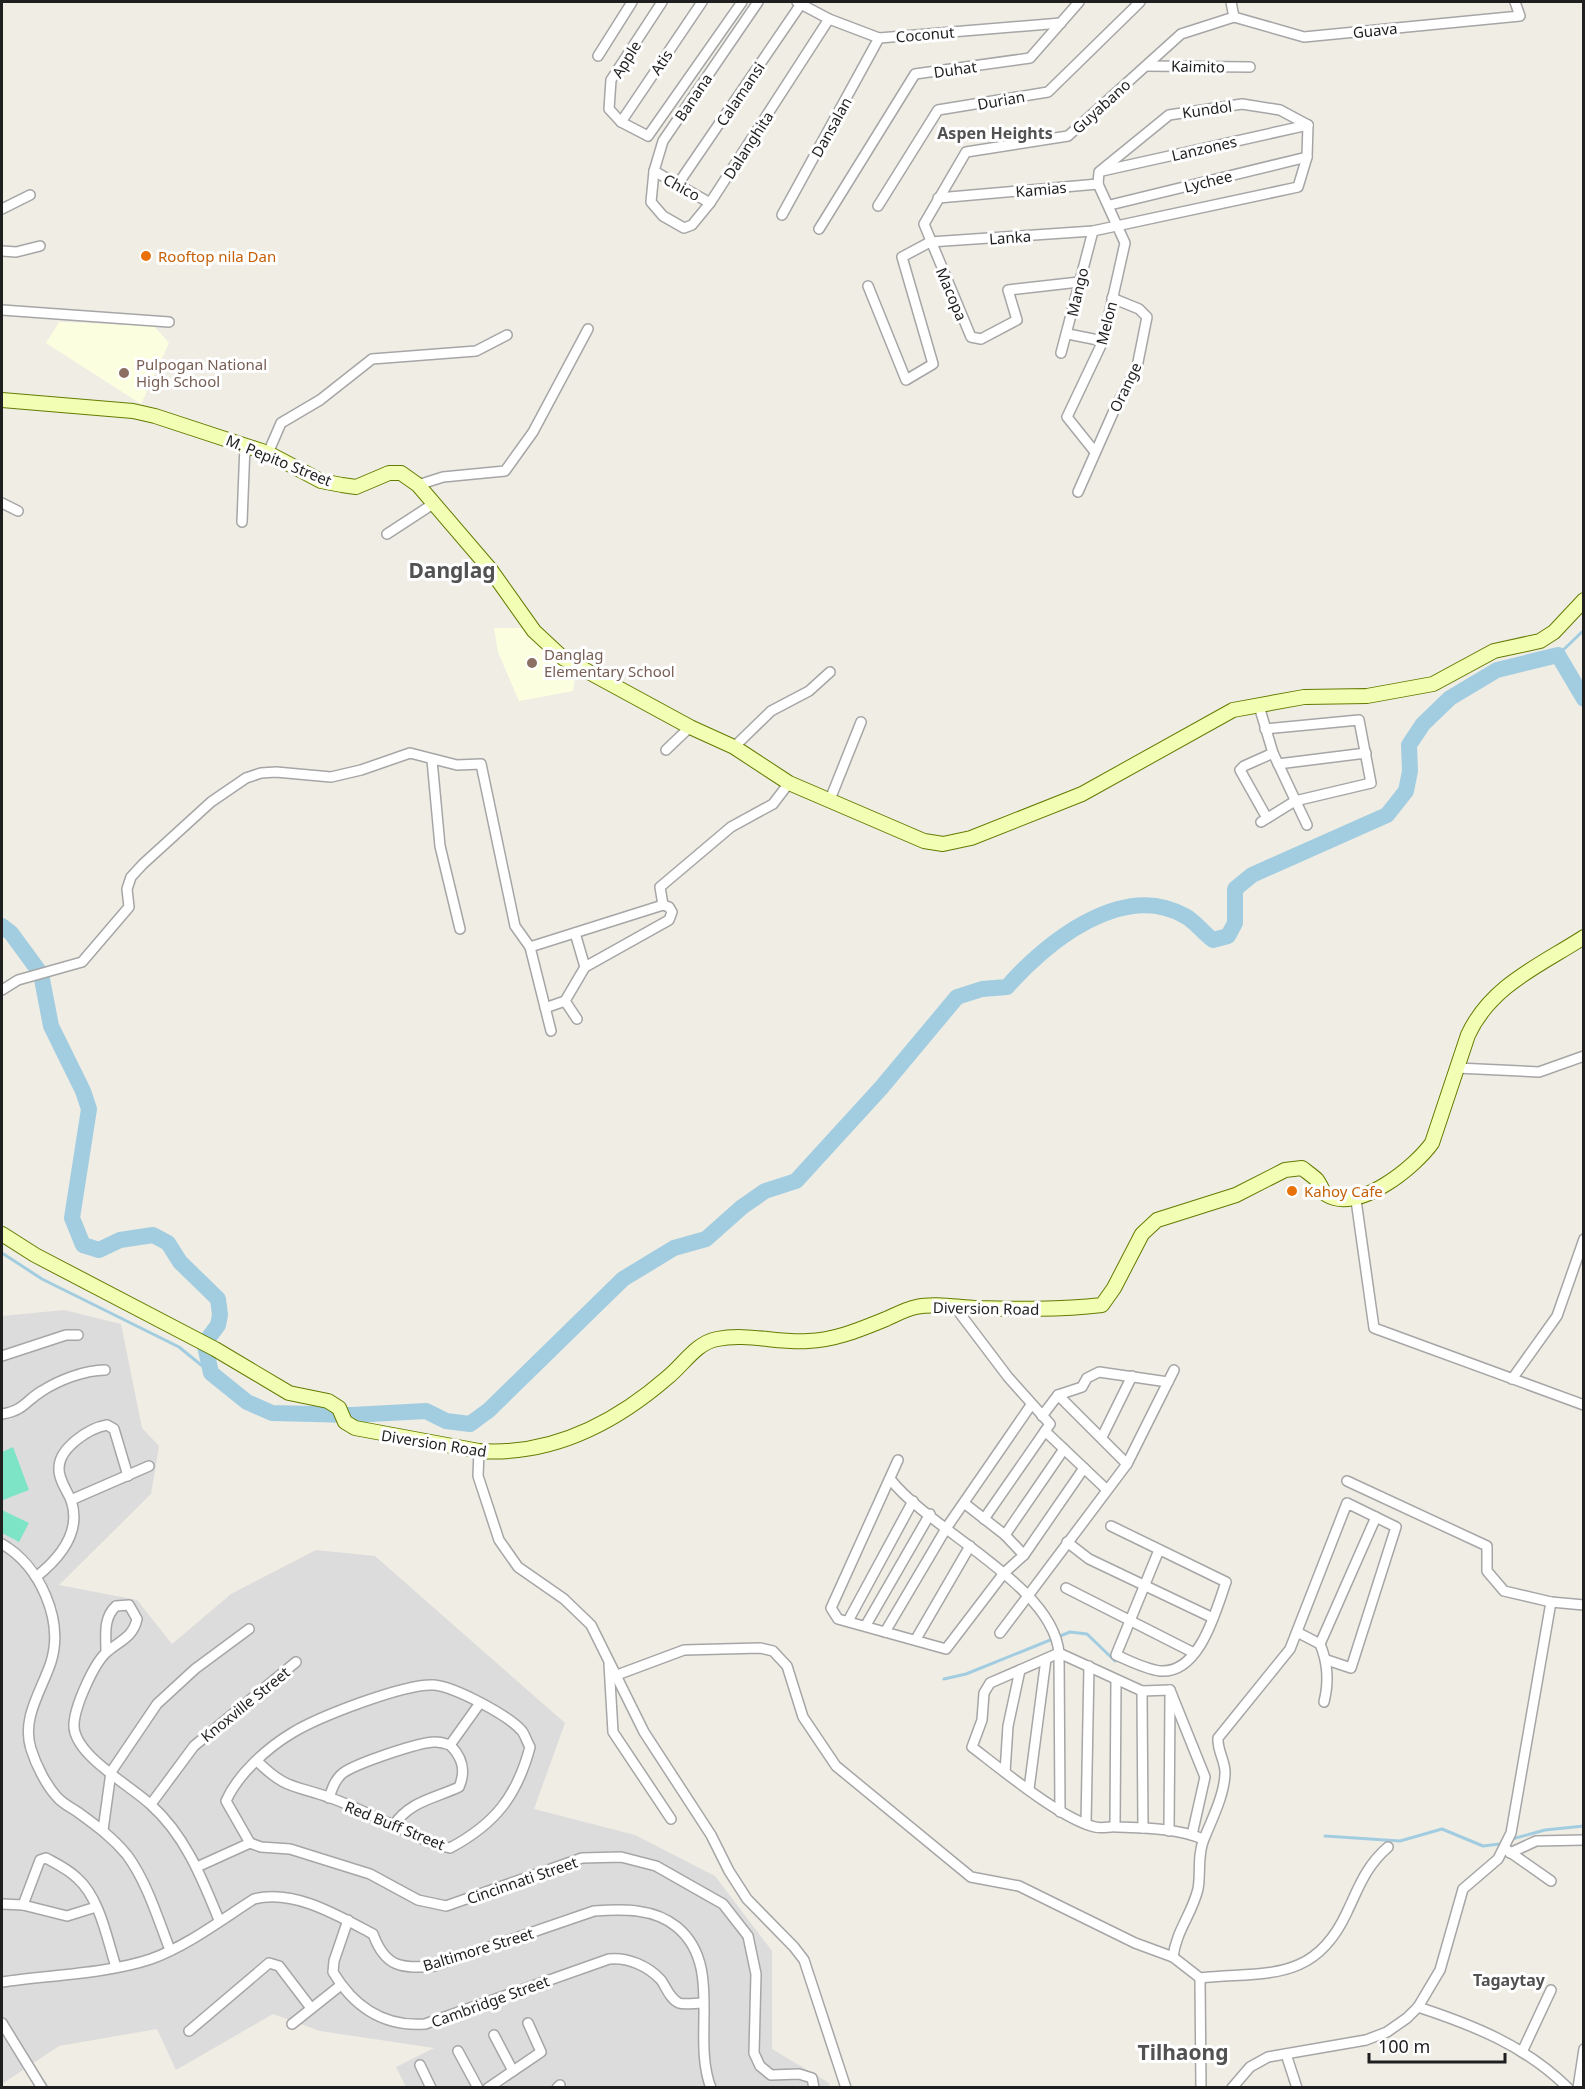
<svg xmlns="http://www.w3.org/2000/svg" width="1585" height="2089" viewBox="0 0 1585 2089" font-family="'Noto Sans',sans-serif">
  <rect width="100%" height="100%" fill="#f0ede4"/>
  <polygon fill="#dddcdc" points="64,1310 121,1324 142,1428 159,1446 151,1494 59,1585 137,1600 172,1644 231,1594 316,1550 375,1556 565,1723 534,1809 635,1835 715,1876 772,1951 772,2049 829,2083 830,2087 406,2087 396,2067 434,2048 320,2031 273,2014 176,2070 157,2029 59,2046 2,2084 2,1316"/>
  <g fill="#fcffdf">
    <polygon points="59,322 154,326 169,343 141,404 46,343"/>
    <polygon points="494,628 527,628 548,654 576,671 573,691 519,701 498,652"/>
  </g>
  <g fill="#7de4c6">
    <polygon points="13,1447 29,1490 3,1500 2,1452"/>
    <polygon points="2,1510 29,1523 19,1542 2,1533"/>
  </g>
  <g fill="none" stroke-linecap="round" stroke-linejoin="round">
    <g stroke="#a2cde1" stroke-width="3">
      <polyline points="1558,655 1584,630"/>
      <polyline points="2,1253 42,1279 179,1347 211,1373"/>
      <polyline points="944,1679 966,1674 1070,1632 1087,1634 1115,1661"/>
      <polyline points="1325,1836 1400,1841 1442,1829 1483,1846 1500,1844"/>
      <polyline points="1512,1839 1545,1830 1584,1826"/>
    </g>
    <g stroke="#a2cde1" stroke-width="16">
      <polyline points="2,926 11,933 41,974 51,1026 83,1091 89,1109 72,1218 83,1245 99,1250 120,1240 153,1235 168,1243 180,1262 218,1299 220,1315 218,1325 207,1340"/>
      <path d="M205 1346 211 1373 247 1402 272 1413 352 1415 426 1411 446 1421 470 1424 489 1410 623 1279 674 1248 706 1239 742 1207 765 1191 796 1181 881 1088 957 997 982 989 1007 987C1045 943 1123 880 1185 916 1195 921 1203 933 1213 940L1228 936 1235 923V889L1252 875 1387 815 1406 791 1410 771 1409 745 1423 724 1450 698 1497 670 1558 655 1584 699"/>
    </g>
    <g stroke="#a6a6a6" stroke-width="12">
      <g id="street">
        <polyline points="662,2 611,80 609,109 621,122 648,136 742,2"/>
        <polyline points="758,2 663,141 654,171 651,202 663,216 684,228 692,225 710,203 829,19"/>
        <polyline points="797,2 829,19 879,38 1061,23"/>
        <polyline points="1231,2 1234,17"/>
        <polyline points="598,56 632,2"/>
        <polyline points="1146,66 1250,67"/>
        <polyline points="621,122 702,2"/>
        <polyline points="654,171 710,203"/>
        <polyline points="1102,171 1308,125"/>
        <polyline points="678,184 801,4"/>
        <polyline points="1098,184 1099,172 1169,115 1242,104 1280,110 1308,125"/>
        <polyline points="938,198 1098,184"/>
        <polyline points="1110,205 1307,157"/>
        <polyline points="878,206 938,110 1048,92 1140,2"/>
        <polyline points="2,209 30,195"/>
        <polyline points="782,215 879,38"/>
        <polyline points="819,229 915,74 1030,58 1079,2"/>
        <polyline points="2,251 16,252 40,246"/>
        <polyline points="1079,282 1008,290 1017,320 981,339 971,337 924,224 966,152 1068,136 1181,34 1234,17 1304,37 1520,16 1515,2"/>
        <polyline points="868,286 906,380 933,364 902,257 930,242 1093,231 1298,187 1307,157 1308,125"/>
        <polyline points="2,310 169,322"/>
        <polyline points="1068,334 1103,341"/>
        <polyline points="1061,353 1093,231"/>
        <polyline points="1095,452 1067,417 1103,341 1125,243 1098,184"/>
        <polyline points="268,453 281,423 320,400 372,359 476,351 507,335"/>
        <polyline points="418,485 443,477 505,471 533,432 588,329"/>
        <polyline points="1078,492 1116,406 1137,367 1147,317 1139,309 1112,298"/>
        <polyline points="2,503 18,511"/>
        <polyline points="242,522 245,445"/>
        <polyline points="387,534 433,504"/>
        <polyline points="1259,706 1273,753 1307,825"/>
        <polyline points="734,747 771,711 809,691 830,672"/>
        <polyline points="666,750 690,727"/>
        <polyline points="432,760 440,846 460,929"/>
        <polyline points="1278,764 1366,753"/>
        <polyline points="829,802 861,722"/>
        <polyline points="1267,818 1240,770 1244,766 1273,753"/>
        <polyline points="1261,822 1295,801 1371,783 1359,720 1265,729"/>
        <polyline points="663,905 660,887 731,827 773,804 789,783"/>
        <polyline points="575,933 585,967"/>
        <polyline points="2,990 18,980 82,962 129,907 127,889 131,877 143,864 211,802 246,778 261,773 276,772 331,777 361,770 410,753 457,765 481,764 515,926 530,947"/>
        <polyline points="565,1001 577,1019"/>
        <polyline points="545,1008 565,1001 585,967 669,920 672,912 669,907 663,905 530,947 551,1031"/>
        <polyline points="1457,1068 1539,1072 1584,1056"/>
        <polyline points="1356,1200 1374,1328 1584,1405"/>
        <polyline points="955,1307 1008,1377 1050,1424 984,1519"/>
        <polyline points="2,1356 66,1335 78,1335"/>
        <polyline points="1512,1379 1557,1316 1584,1239"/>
        <polyline points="1058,1395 1127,1464"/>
        <path d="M2 1414C25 1410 25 1401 42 1391 59 1380 85 1370 105 1370"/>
        <polyline points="1042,1416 1058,1395 1082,1387 1087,1378 1099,1372 1168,1382"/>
        <polyline points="1045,1431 1106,1489"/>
        <polyline points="1102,1437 1132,1376"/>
        <polyline points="479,1451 478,1476 499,1540 518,1567 564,1599 591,1625 644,1732 711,1835 729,1871 747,1899 794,1947 804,1960 846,2088"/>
        <polyline points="898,1460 831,1608 838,1619 946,1649 1004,1573 1024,1555 1084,1468"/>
        <path d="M891 1480C931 1531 1053 1585 1059 1653L1060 1812"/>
        <polyline points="1347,1481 1487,1546 1487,1571 1504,1591 1551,1602 1584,1605"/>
        <path d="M71 1500C67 1491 58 1478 59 1468 59 1448 89 1428 107 1425L114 1429 128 1476"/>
        <polyline points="964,1503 1005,1535 1024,1555"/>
        <path d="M1111 1526 1226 1582C1216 1610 1200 1674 1160 1671 1145 1669 1130 1661 1116 1655L1159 1550"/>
        <polyline points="1005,1535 1064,1449"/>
        <polyline points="1067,1542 1089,1559 1213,1618"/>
        <path d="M2 1544C40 1566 64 1620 51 1662 42 1690 21 1718 31 1749 36 1765 46 1785 57 1797 63 1804 72 1808 79 1813 97 1826 113 1838 127 1855 147 1882 158 1919 170 1950"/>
        <path d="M36 1577C60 1558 82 1532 71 1500L149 1466"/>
        <polyline points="1066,1588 1194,1653"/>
        <polyline points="848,1621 913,1501"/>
        <polyline points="866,1625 930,1514"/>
        <polyline points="885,1632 947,1527 1031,1405"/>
        <path d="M1297 1632 1320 1644C1328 1663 1329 1682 1324 1702"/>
        <polyline points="1000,1633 1127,1464 1174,1370"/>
        <polyline points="916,1639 970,1546"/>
        <polyline points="1320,1644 1376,1517"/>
        <path d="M106 1652C106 1635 103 1618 116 1606L129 1605 137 1619C133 1637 121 1640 108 1651 94 1662 75 1706 74 1724 72 1754 130 1785 150 1804 185 1835 202 1878 219 1920"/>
        <polyline points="609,1664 613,1732 671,1819"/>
        <path d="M617 1675 684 1650 760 1648 773 1651 787 1666 803 1717 836 1766 971 1877 1019 1886 1135 1943 1173 1957 1200 1978C1265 1971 1314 1984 1347 1912 1359 1887 1366 1866 1388 1847"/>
        <path d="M1170 1690 1142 1691 1059 1653 990 1683 984 1693 982 1720 972 1747C1001 1769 1061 1819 1095 1827 1103 1829 1110 1826 1117 1827 1145 1828 1177 1828 1203 1839"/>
        <polyline points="1170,1690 1205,1777 1192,1835"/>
        <polyline points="1142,1691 1143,1828"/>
        <polyline points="450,1745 480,1703"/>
        <polyline points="1005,1772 1008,1726 1020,1670"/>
        <polyline points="1029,1789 1046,1659"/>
        <path d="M329 1798C332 1789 335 1779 343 1773 355 1764 421 1741 436 1742 441 1742 446 1744 450 1745 463 1758 466 1771 459 1787 433 1799 410 1801 393 1826"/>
        <polyline points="151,1804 194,1746 296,1662"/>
        <polyline points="1086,1824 1089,1666"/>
        <polyline points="1115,1826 1116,1681"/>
        <polyline points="103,1830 111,1772 157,1704 195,1669 249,1629"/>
        <polyline points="1169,1831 1170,1696"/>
        <path d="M250 1843 226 1801C238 1774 267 1748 292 1733 318 1717 405 1683 434 1685 455 1687 508 1715 522 1731 525 1735 527 1742 530 1747 517 1796 495 1824 450 1848L434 1844C400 1829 366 1811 331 1798 295 1785 286 1790 257 1761"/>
        <polyline points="1507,1850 1551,1881"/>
        <polyline points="1510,1853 1536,1841 1584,1840"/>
        <polyline points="197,1867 250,1843 261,1847 290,1849 370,1874 418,1900 446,1906 582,1858 621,1857 656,1866 723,1904 748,1936 756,1974 754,2053 760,2066 771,2075 799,2074 812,2078 814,2088"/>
        <polyline points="2,1904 23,1905"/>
        <path d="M96 1907 67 1916 23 1905 40 1860 46 1858C57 1864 68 1869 77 1878 100 1898 107 1939 116 1967"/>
        <path d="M348 1920 334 1961 333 1972C354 2007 384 2027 425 2024L609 1959C628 1957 648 1966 661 1980 666 1987 670 1999 679 2003 685 2005 695 2003 702 2003"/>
        <path d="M1173 1957C1176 1931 1192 1914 1198 1889 1201 1873 1197 1855 1204 1839 1212 1819 1224 1796 1225 1774 1226 1762 1217 1751 1218 1738L1290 1649 1347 1503 1396 1527 1351 1668 1327 1660"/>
        <polyline points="1200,1978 1201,2088"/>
        <path d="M2 1982C48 1975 106 1974 151 1959 187 1946 221 1920 254 1899 294 1889 337 1915 373 1934 385 1967 401 1969 434 1966L594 1911C623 1909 654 1908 677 1927 724 1966 691 2037 711 2088"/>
        <path d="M1418 2007C1473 2025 1526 2046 1568 2088"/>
        <polyline points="2,2023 42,2088"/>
        <polyline points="292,2024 341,1985"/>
        <polyline points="189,2031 269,1963 279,1966 311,2008"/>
        <polyline points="494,2035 513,2071"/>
        <polyline points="458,2051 478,2088"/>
        <polyline points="1522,2052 1551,1990"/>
        <polyline points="1286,2054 1297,2088"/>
        <polyline points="420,2065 431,2088"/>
        <polyline points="488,2088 541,2052 528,2023"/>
        <polyline points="557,2088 560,2085"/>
        <polyline points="1232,2088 1250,2067 1268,2057 1366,2040 1387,2032 1407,2018 1418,2007 1440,1970 1463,1889 1498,1859 1511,1833 1551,1602"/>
        <polyline points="1578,2088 1584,2049"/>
      </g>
    </g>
    <g stroke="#637c00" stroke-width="16">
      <g id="secondary">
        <polyline points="2,400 133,411 155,416 268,453 321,481 342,485 356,487 389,473 401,473 418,485 490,569 534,631 563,658 690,727 734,747 789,783 924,841 943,844 971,838 1082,794 1233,710 1304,697 1367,696 1433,684 1494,651 1540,641 1554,632 1584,600"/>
        <path d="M2 1234 35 1255 215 1349 289 1393 328 1401 339 1408 345 1422 355 1428 479 1451C552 1456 614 1424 668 1377 684 1364 696 1343 717 1339 747 1333 778 1343 808 1341 836 1340 861 1329 886 1319 895 1315 906 1309 916 1307 934 1303 956 1307 975 1308 1017 1309 1059 1310 1102 1305L1114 1288 1142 1234 1157 1220 1236 1195 1285 1170 1302 1168C1307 1172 1313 1176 1317 1180 1321 1185 1322 1192 1327 1195 1358 1213 1414 1168 1432 1143L1468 1035C1491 985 1541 965 1584 937"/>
      </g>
    </g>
    <use href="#street" stroke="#fff" stroke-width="9"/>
    <use href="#secondary" stroke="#f3feb5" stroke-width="14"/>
  </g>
  <g fill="#e8710a" stroke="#fff" stroke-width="2">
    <circle cx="146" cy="256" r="6"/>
    <circle cx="1292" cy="1191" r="6"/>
  </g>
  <g fill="#8d6e63" stroke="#fff" stroke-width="2">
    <circle cx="124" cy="373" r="6"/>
    <circle cx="532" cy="663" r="6"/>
  </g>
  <g text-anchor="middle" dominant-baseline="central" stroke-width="6" stroke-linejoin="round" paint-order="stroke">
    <g font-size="15" fill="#1f1f1f" stroke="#fff">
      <text transform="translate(1375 30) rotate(-6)">Guava</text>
      <text transform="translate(925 34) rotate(-5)">Coconut</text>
      <text transform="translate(626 59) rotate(-58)">Apple</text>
      <text transform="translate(661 62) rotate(-56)">Atis</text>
      <text transform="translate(1198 66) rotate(1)">Kaimito</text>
      <text transform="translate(955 69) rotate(-8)">Duhat</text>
      <text transform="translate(740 94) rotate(-56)">Calamansi</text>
      <text transform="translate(693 97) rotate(-56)">Banana</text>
      <text transform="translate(1001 100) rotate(-10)">Durian</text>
      <text transform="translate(1101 106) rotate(-42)">Guyabano</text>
      <text transform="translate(1207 109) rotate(-8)">Kundol</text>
      <text transform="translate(831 127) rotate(-61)">Dansalan</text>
      <text transform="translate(748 145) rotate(-57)">Dalanghita</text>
      <text transform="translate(1204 148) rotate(-13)">Lanzones</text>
      <text transform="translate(1208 181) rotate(-14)">Lychee</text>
      <text transform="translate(682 187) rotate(29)">Chico</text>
      <text transform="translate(1041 189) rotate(-5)">Kamias</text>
      <text transform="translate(1010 237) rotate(-4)">Lanka</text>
      <text transform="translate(1077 292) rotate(-77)">Mango</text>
      <text transform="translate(952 294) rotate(67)">Macopa</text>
      <text transform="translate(1106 323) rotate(-76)">Melon</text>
      <text transform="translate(1125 387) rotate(-64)">Orange</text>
      <text transform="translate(279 460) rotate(22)">M. Pepito Street</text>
      <text transform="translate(986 1308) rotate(1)">Diversion Road</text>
      <text transform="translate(434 1443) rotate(9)">Diversion Road</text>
      <text transform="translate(245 1704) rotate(-39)">Knoxville Street</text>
      <text transform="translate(395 1825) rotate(22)">Red Buff Street</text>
      <text transform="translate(522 1880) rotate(-19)">Cincinnati Street</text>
      <text transform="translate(478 1949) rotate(-17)">Baltimore Street</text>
      <text transform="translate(490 2001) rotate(-20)">Cambridge Street</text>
    </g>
    <g font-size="15" fill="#c56008" stroke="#fff" text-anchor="start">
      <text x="158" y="256">Rooftop nila Dan</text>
      <text x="1304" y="1191">Kahoy Cafe</text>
    </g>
    <g font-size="15" fill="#785e54" stroke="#fff" text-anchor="start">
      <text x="136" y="364">Pulpogan National<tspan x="136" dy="17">High School</tspan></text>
      <text x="544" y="654">Danglag<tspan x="544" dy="17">Elementary School</tspan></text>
    </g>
    <g font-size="16" font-weight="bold" fill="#525252" stroke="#fff">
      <text x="995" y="133">Aspen Heights</text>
      <text x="1509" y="1980">Tagaytay</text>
    </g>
    <g font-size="21" font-weight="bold" fill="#525252" stroke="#fff">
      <text x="452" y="570">Danglag</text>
      <text x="1183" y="2052">Tilhaong</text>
    </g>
  </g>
  <rect width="1585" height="2089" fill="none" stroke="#1f1f1f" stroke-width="6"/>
  <path d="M1369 2053v9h136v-9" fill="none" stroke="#1f1f1f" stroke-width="3"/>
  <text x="1378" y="2053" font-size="18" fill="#1f1f1f" stroke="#ffffff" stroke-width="4.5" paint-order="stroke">100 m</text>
</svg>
